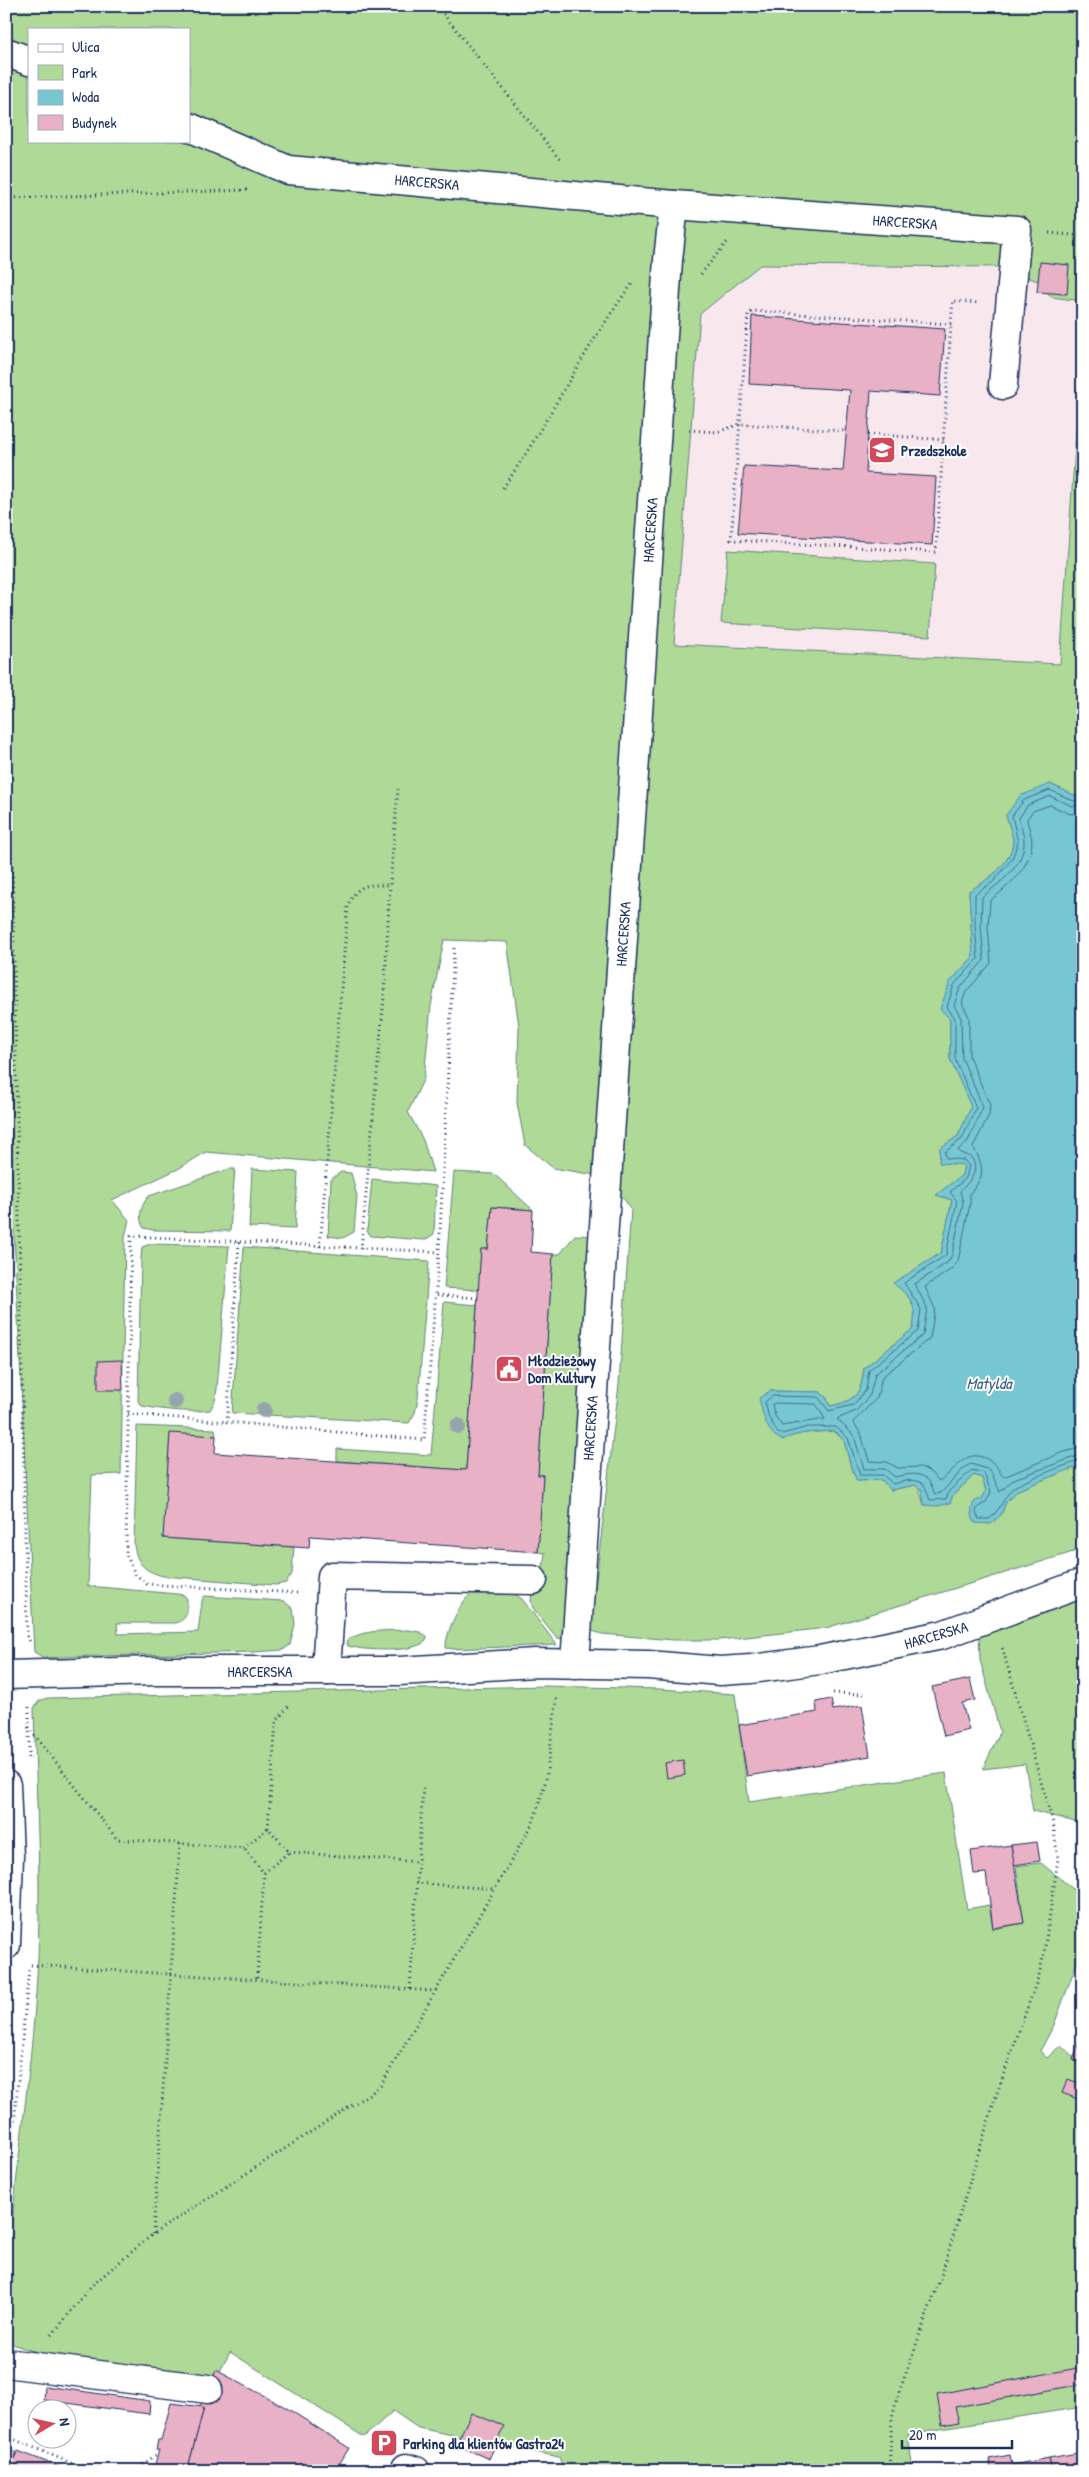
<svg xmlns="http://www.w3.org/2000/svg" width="1089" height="2477" viewBox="0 0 1089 2477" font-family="'Patrick Hand',sans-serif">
  <rect width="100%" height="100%" fill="#fff"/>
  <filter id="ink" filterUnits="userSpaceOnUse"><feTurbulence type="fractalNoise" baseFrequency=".02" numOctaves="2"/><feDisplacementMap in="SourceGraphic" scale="10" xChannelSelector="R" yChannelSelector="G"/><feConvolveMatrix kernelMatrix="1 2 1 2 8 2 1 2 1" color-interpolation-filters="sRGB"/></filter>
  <g filter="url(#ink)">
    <polygon fill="#f8e8ee" points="760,265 999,267 1038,281 1051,297 1083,301 1060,664 674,644 700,314"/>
    <g fill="#aed997" stroke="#64847a" fill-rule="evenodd">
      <path d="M6 6H1083V301L1051 297 1038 281 999 267 760 265 700 314 674 644 1060 664 1083 328V794L1076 796 1050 784 1006 815C1008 823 1013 834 1013 842 1011 865 986 881 969 891L973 957 950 982V1059L972 1107 958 1136 940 1149 964 1165 962 1175 937 1195 952 1200 941 1253 924 1265 906 1293 916 1310 913 1329 864 1368C861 1394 856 1401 830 1406L826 1397 820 1392 770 1391 782 1439C799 1432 816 1432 834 1431L844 1441 851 1467 857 1481 882 1480 891 1490 915 1485 919 1487 924 1505 950 1503 953 1495 974 1475 982 1478 986 1491 982 1499 975 1501 1001 1515 1006 1502 1018 1490 1083 1464V1549L826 1628 720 1640H674L602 1634 592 1631 591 1623 619 1384 631 1209 608 1177 553 1168 525 1145 517 1103 519 1026 507 942 444 940 431 1006 424 1078 408 1112 423 1140 433 1172 206 1152 178 1169 112 1200 129 1220 125 1237 121 1474 92 1475 88 1586 177 1594 184 1595 187 1599C187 1612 189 1619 175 1623H117L118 1634 198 1632 202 1601 204 1596 284 1601 293 1609 295 1624 290 1645 283 1650 254 1652 61 1657 44 1658 34 1652 13 1214 6 663ZM29 29H189V141H29Z"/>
      <polygon points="728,550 935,564 930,636 721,623"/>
      <path d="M229 1169H235L230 1231 153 1230 144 1228C137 1218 141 1205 149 1196Z"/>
      <polygon points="252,1169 298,1172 295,1229 249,1227"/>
      <polygon points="341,1172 351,1173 357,1196 354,1232 343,1238 328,1236 331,1179"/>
      <polygon points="454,1172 494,1174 533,1210 492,1207 488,1249 481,1249 479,1290 444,1288"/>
      <polygon points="372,1179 436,1186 434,1234 425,1240 371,1236 367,1231"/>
      <polygon points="575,1235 591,1236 565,1639 557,1638 533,1608 531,1602 533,1567 543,1568 545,1553 538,1552 543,1475 538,1475 553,1254 560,1254"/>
      <path d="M150 1244 229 1246 217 1389 215 1401 210 1410C189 1413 163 1410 142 1406L138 1401 141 1258 142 1247Z"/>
      <polygon points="244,1247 429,1261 418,1399 415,1413 409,1423 232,1413"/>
      <polygon points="444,1302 477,1305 466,1470 337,1461 337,1449 431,1455"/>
      <path d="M137 1426 215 1429 216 1436 170 1434 164 1538 294 1547 292 1574 286 1583 276 1585 163 1576C144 1571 137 1564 134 1545Z"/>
      <path d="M506 1588 522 1599 557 1645 454 1649 446 1648C445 1634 461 1598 474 1592 483 1589 496 1589 506 1588Z"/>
      <polygon points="1083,1593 1083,1824 1033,1811 1025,1764 983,1769 1000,1732 980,1660 979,1632"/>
      <path d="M408 1630 420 1632 427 1636 426 1641C413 1653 365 1651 348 1646L346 1641C363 1629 388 1631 408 1630Z"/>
      <path d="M546 1686 660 1689 735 1694 749 1802 946 1773 967 1909 989 1905 993 1929 1024 1923 1016 1866 1041 1863 1083 1897V1946L1054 2025 1040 2051 1047 2058 1061 2045 1083 2066V2407L908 2434 913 2471H564L559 2457 418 2428 393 2411 364 2437 230 2352 215 2381C181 2376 24 2357 6 2340 6 2223 28 2109 36 1993 43 1898 36 1802 34 1708L39 1701 47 1698Z"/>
    </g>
    <path fill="#77c7d2" stroke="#528aa4" d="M1050 784 1076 796 1083 794V1464L1018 1490 1006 1502 1001 1515 991 1524 975 1523C971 1514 970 1510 975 1501L982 1499 986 1491 982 1478 974 1475 953 1495 950 1503 938 1506 924 1505 922 1490 915 1485 891 1490 882 1480 857 1481 851 1467 844 1441 835 1431C816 1432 799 1432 782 1440 766 1434 763 1414 759 1398L770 1391 820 1392 826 1397 830 1406C856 1401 861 1394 864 1368L913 1329C917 1305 912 1298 893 1283L941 1253 952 1200 936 1195 962 1175 964 1165 939 1163 940 1148 958 1136 971 1107 950 1059V1019L940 1009 950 982 973 957 969 891C986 881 1011 865 1013 842 1013 834 1008 823 1006 815L1020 796Z"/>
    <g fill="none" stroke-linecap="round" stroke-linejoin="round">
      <g stroke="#406c8c" stroke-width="1">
        <path d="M1083 799 1074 801 1050 790 1024 800 1012 816 1018 842 1012 859 993 882 975 894V926L978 959 954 985 947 1007 955 1018V1059L976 1108 962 1139 945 1152 946 1158 964 1160 969 1166 966 1178 950 1192 957 1201 946 1255 904 1283 921 1309 918 1331 869 1370 866 1390 853 1405 829 1411 818 1397 772 1396 765 1402 769 1418 778 1433 782 1434 808 1427H836L848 1438 860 1475H883L893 1484C903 1481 921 1476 926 1489 928 1493 928 1496 930 1500L946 1499 949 1491 972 1470 984 1473 991 1492 986 1502 977 1508 976 1513 979 1519H989C1000 1511 1003 1498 1013 1488 1018 1483 1074 1461 1083 1460"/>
        <path d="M1083 806H1072L1050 796 1028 805 1019 818C1020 825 1024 834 1024 841 1025 866 998 884 982 897L981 926 984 960 960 988 954 1005 961 1018 962 1058 983 1107 968 1141 958 1150 960 1153 971 1157C981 1171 969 1182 960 1191L963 1203 952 1255 948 1262 915 1284 927 1308 923 1335 875 1374 870 1395 856 1411 837 1419 854 1436 864 1469H885L895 1477C907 1474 923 1471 930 1483 933 1487 933 1491 935 1494L941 1493 965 1467 971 1464 990 1470 1000 1492 1014 1479 1083 1454"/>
        <path d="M1083 813 1070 814 1050 805 1033 811 1027 819C1028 827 1032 835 1032 842 1031 868 1007 887 990 901L988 926 991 963 966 992 962 1003 969 1017V1056L990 1105 989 1115 973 1147C984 1166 986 1176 970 1193V1204L958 1261 953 1268 925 1287 935 1309 930 1338 882 1377 877 1398 853 1422 861 1434 869 1461 887 1462 898 1468 921 1467 930 1472 939 1481C958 1470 965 1444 992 1462 998 1466 999 1473 1004 1477L1061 1453 1083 1447"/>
        <polygon points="775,1403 816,1404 825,1419 782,1426 775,1416 772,1405"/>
      </g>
    </g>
    <g fill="#e9b1c5" stroke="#1b2f5e">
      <polygon points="1040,262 1069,265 1067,294 1037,292"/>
      <polygon points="752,316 945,329 940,396 871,391 868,434 866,473 936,477 932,545 738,533 744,466 843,471 850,390 749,384"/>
      <polygon points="492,1207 533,1210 531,1252 553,1254 538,1475 543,1475 538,1552 310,1536 309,1548 163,1538 170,1433 216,1436 215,1453 466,1470 481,1249 488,1249"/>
      <polygon points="122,1360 123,1390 98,1390 98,1361"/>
      <polygon points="970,1679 975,1700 962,1703 969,1730 944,1736 932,1687"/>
      <polygon points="831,1699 833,1710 862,1705 870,1756 747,1776 739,1725 817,1712 816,1702"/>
      <polygon points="683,1760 685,1775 667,1778 665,1763"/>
      <polygon points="1037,1842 1040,1861 1014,1865 1011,1845"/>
      <polygon points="1011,1845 1024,1923 993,1928 986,1873 974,1874 971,1851"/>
      <polygon points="1083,2031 1083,2064 1073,2060"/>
      <polygon points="1068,2079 1083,2085 1083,2101 1062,2093"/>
      <polygon points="1083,2367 1083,2384 955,2407 959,2422 942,2425 937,2394"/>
      <polygon points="216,2370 285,2407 349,2448 335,2471 187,2471 204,2407 200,2407 202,2401 206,2401"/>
      <polygon points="45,2386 150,2401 149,2414 44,2400"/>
      <polygon points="171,2403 204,2407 187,2471 153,2471 159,2450 156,2450 158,2440 161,2440"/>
      <polygon points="471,2413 504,2426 489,2459 456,2445"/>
      <polygon points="6,2448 16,2453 6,2470"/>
      <polygon points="18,2451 70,2471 7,2471"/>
      <polygon points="1083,2452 1083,2471 1052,2471 1049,2458"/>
      <polygon points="1010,2455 1012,2465 1049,2458 1052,2471 977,2471 991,2468 989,2459"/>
    </g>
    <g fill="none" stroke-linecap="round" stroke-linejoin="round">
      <g stroke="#1b2f5e" stroke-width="31">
        <g id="minor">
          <polyline points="6,52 29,61"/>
          <polyline points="189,127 288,170 674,205 1017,230 1003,385"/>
          <polyline points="575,1664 668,260 674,205"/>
          <polyline points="326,1671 332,1576 533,1580"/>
          <polyline points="6,1675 157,1671 399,1671 535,1663 648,1665 720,1671 751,1669 820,1660 942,1635 1083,1583"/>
          <polyline points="6,1785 9,1856 6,1945"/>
          <polyline points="6,2363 208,2389"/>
          <polyline points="406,2468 416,2471"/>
        </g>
      </g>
      <g stroke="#1b2f5e" stroke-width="3" stroke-dasharray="1 4" stroke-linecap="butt">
        <polyline points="437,6 560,160"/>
        <polyline points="6,198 247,190"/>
        <polyline points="1049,233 1083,236"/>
        <polyline points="701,274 727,242"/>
        <polyline points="951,324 754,311 748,314 731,540 936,552 951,324 953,301 978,303"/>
        <polyline points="689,430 717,432 740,424 846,431"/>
        <polyline points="868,434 944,440"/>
        <path d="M503 488C549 422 583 349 632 284"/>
        <polyline points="6,546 27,1636 30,1642"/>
        <polyline points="239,1242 227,1422 424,1440 439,1252 454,946"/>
        <path d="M320 1247 348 905C359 882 368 885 390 885L398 789"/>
        <polyline points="361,1249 384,997 390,885"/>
        <polyline points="437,1295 478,1298"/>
        <polyline points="128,1414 227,1422"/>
        <polyline points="297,1593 147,1584 135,1574 126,1554 131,1236 439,1252"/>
        <polyline points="833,1693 864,1694"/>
        <polyline points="29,1707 29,1760"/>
        <polyline points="28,1727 117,1839 244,1848 268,1828 289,1852 264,1873 244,1848"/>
        <polyline points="268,1828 276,1722 290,1704"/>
        <polyline points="289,1852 418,1862"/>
        <polyline points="416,1883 495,1889"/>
        <polyline points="31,1965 435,1991"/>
        <polyline points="257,1978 264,1873"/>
        <polyline points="410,1989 423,1786"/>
        <polyline points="6,2205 29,1969"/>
        <polyline points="153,2234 180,1844"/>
        <polyline points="52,2335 91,2286 153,2234 380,2087 533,1823 546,1780 557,1696"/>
        <polyline points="6,2436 90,2471"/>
        <polyline points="135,2471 157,2454"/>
        <polyline points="889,2471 892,2418 898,2395 941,2276 995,2099 1039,1975 1044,1953 1058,1859 1053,1823 1002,1647"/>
      </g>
      <use href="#minor" stroke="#fff" stroke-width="28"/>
    </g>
    <g fill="#96a4ae">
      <circle cx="175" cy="1401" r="8"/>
      <circle cx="264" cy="1410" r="8"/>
      <circle cx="458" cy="1426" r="8"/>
    </g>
  </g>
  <defs>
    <g id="school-square" transform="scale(1.4375)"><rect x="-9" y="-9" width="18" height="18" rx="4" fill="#d1495b" stroke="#fff"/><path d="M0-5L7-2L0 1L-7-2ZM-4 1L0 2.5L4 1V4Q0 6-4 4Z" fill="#fff"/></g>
    <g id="civic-square" transform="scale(1.4375)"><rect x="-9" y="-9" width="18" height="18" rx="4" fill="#d1495b" stroke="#fff"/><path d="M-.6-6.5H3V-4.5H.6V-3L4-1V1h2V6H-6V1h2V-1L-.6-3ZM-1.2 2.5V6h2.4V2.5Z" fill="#fff"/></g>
    <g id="parking-square" transform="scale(1.4375)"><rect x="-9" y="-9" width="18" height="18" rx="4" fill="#d1495b" stroke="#fff"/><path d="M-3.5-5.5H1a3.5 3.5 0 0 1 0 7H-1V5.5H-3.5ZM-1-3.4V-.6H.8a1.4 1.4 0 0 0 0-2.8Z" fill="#fff"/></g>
  </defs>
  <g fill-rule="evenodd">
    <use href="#school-square" x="882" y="450"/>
    <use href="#civic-square" x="509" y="1369"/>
    <use href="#parking-square" x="384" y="2443"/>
  </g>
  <g text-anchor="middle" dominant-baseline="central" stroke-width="4" stroke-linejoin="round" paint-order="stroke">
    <g font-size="15" fill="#1b2f5e" stroke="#fff">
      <text transform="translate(427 182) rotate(5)">HARCERSKA</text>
      <text transform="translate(905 222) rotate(4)">HARCERSKA</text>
      <text transform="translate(650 530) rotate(-86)">HARCERSKA</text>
      <text transform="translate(623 934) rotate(-86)">HARCERSKA</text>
      <text transform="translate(590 1428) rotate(-86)">HARCERSKA</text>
      <text transform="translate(936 1635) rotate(-16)">HARCERSKA</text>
      <text x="260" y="1671">HARCERSKA</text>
    </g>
    <g font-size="15" font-weight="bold" fill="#1b2f5e" stroke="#fff" text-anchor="start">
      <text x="901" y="450">Przedszkole</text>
      <text x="528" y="1360">Młodzieżowy<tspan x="528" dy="17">Dom Kultury</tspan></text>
      <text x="403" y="2443">Parking dla klientów Gastro24</text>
    </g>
    <g font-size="16" font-style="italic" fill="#375d81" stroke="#fff">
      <text x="989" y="1383">Matylda</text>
    </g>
  </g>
  <rect width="1089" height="2477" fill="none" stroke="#fff" stroke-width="25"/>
  <rect x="12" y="12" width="1064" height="2452" fill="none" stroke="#1b2f5e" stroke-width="2" filter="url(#ink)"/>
  <rect x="28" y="28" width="162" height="115" fill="#ffffff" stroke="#a4acbf"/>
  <rect x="38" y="44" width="25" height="8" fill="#ffffff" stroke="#a4acbf"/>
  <text x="72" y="52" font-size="15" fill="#1b2f5e">Ulica</text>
  <rect x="38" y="65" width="25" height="15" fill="#aed997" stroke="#a4acbf"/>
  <text x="72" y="78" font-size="15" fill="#1b2f5e">Park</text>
  <rect x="38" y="90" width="25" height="15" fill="#77c7d2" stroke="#a4acbf"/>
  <text x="72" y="102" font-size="15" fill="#1b2f5e">Woda</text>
  <rect x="38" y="115" width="25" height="15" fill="#e9b1c5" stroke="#a4acbf"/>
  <text x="72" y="128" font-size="15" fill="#1b2f5e">Budynek</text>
  <g transform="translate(52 2424) rotate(81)"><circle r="24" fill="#ffffff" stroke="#a4acbf"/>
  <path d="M0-4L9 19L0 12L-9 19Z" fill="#d1495b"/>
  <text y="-8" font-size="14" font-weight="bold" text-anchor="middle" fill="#1b2f5e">N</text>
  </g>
  <path d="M902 2440v8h110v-8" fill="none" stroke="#1b2f5e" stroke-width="2.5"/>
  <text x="909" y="2440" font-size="15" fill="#1b2f5e" stroke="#ffffff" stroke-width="4" paint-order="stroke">20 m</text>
</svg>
